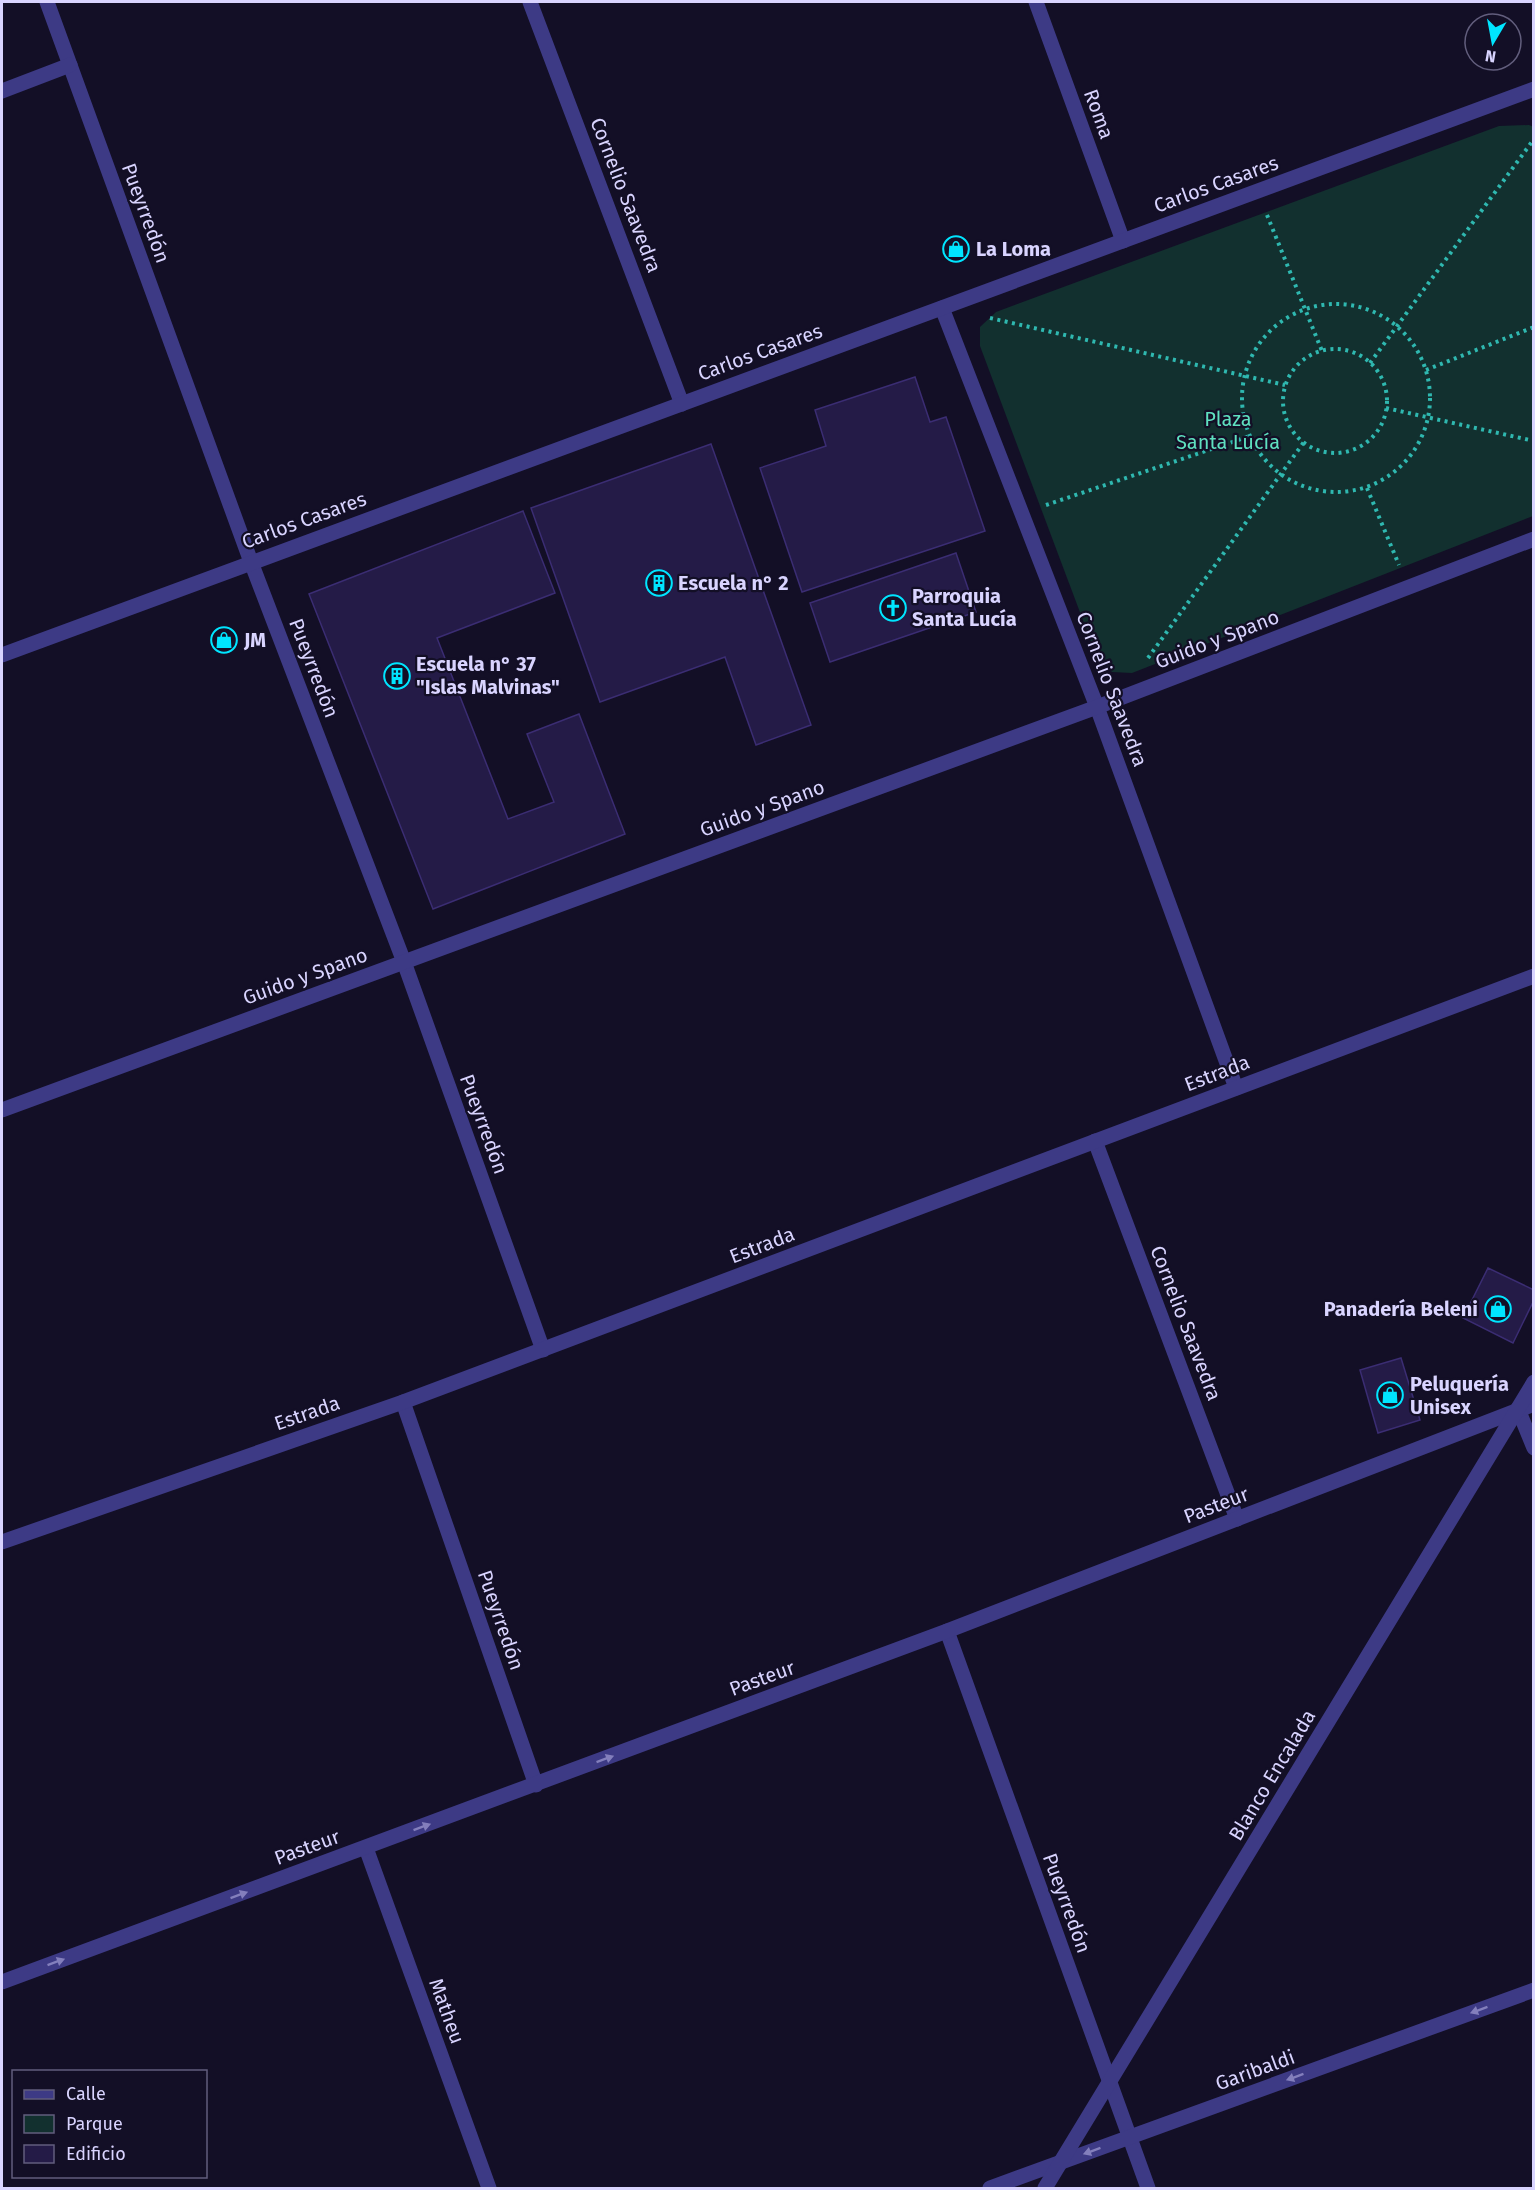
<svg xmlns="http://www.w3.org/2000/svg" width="1535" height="2190" viewBox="0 0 1535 2190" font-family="'Fira Sans',sans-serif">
  <rect width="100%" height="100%" fill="#130f26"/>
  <polygon fill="#12302f" points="1529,125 1534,127 1533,516 1132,673 1112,672 1096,655 980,346 980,327 996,312 1499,126"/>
  <g fill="#241b47" stroke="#3b2d73" stroke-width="1.5">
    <polygon points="915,377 930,422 946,417 985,531 802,592 760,468 826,446 815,410"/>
    <polygon points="711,444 811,725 756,745 725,657 600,702 531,508"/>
    <polygon points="523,511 555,593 437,638 508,819 554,802 527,734 579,714 625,834 433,909 309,594"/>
    <polygon points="956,553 976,612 830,662 810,603"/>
    <polygon points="1488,1268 1534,1290 1534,1300 1513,1343 1463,1318"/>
    <polygon points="1401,1358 1420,1420 1378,1433 1360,1370"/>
  </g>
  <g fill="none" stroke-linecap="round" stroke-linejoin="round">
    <g stroke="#2fb8b0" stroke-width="4" stroke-dasharray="3 4.5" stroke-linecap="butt">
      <polyline points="1267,215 1322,351"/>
      <circle cx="1336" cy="398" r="94"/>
      <polyline points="990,318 1285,385"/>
      <circle cx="1335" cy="401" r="52"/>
      <polyline points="1370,363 1534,139"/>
      <polyline points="1426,370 1534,327"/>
      <polyline points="1386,408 1534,441"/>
      <polyline points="1367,488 1399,565"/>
      <polyline points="1046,505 1250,436"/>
      <polyline points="1148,658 1304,442"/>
    </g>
    <g stroke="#3d3a85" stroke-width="15">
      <polyline points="47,2 251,562 404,962 543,1350"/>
      <polyline points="530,2 682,404"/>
      <polyline points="1036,2 1123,241"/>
      <polyline points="2,91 70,65"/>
      <polyline points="942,308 1097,707 1236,1088"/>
      <polyline points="2,655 1534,89"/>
      <polyline points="2,1110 1097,707 1534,539"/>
      <polyline points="1095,1141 1237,1519"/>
      <polyline points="403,1402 536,1785"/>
      <polyline points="1518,1409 1534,1448"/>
      <polyline points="2,1542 403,1402 1534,976"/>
      <polyline points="947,1631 1148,2188"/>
      <polyline points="366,1848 489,2188"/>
      <polyline points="2,1982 947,1631 1534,1404"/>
      <polyline points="990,2188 1534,1990"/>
      <polyline points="1045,2188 1534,1382"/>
    </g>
  </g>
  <defs><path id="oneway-solid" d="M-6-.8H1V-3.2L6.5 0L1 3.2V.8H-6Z" transform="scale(1.5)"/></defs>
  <g fill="#837fbc">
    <use href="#oneway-solid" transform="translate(605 1759) rotate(-20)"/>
    <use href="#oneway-solid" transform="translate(422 1827) rotate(-20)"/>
    <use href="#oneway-solid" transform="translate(239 1895) rotate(-20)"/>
    <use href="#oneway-solid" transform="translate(56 1962) rotate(-20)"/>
    <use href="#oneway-solid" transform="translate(1479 2010) rotate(160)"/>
    <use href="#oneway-solid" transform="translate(1295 2077) rotate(160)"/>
    <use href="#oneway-solid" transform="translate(1092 2151) rotate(160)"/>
  </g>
  <defs>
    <g id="shop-ring" transform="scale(1.35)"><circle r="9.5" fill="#130f26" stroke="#00e5ff" stroke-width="1.5"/><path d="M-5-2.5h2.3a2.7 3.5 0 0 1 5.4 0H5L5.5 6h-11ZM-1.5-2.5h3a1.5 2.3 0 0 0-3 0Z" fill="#00e5ff"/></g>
    <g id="building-ring" transform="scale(1.35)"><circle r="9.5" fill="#130f26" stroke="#00e5ff" stroke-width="1.5"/><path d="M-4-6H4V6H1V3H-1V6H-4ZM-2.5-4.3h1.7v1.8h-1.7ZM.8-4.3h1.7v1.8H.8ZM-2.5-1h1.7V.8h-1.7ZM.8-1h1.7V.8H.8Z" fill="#00e5ff"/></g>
    <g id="church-ring" transform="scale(1.35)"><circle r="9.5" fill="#130f26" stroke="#00e5ff" stroke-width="1.5"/><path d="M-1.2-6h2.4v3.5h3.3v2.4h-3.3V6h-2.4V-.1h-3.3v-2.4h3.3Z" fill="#00e5ff"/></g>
  </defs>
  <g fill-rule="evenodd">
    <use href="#shop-ring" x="956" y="249"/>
    <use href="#building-ring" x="659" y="583"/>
    <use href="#church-ring" x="893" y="608"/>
    <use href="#shop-ring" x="224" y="640"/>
    <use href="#building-ring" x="397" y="676"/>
    <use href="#shop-ring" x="1498" y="1309"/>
    <use href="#shop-ring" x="1390" y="1395"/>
  </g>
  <g text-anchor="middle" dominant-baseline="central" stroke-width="4.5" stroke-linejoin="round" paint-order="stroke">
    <g font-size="20" fill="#d9d4ff" stroke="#130f26">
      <text transform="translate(1099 114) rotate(70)">Roma</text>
      <text transform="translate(1216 184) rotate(-20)">Carlos Casares</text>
      <text transform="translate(626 195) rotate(69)">Cornelio Saavedra</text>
      <text transform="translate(146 213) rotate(70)">Pueyrredón</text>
      <text transform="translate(760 352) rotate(-20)">Carlos Casares</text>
      <text transform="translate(304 520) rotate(-20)">Carlos Casares</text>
      <text transform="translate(1217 639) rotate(-21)">Guido y Spano</text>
      <text transform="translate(314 668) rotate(69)">Pueyrredón</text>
      <text transform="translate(1112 689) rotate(69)">Cornelio Saavedra</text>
      <text transform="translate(762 808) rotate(-20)">Guido y Spano</text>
      <text transform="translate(305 976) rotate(-20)">Guido y Spano</text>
      <text transform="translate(1217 1073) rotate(-21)">Estrada</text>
      <text transform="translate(484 1124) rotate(70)">Pueyrredón</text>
      <text transform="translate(762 1245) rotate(-21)">Estrada</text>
      <text transform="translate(1186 1323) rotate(69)">Cornelio Saavedra</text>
      <text transform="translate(307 1413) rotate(-19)">Estrada</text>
      <text transform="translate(1216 1505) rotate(-21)">Pasteur</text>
      <text transform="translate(501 1620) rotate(71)">Pueyrredón</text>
      <text transform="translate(762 1678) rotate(-20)">Pasteur</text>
      <text transform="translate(1272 1775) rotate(-59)">Blanco Encalada</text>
      <text transform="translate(307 1847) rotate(-20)">Pasteur</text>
      <text transform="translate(1067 1903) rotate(70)">Pueyrredón</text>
      <text transform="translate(447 2011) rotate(70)">Matheu</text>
      <text transform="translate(1255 2070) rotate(-20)">Garibaldi</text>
    </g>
    <g font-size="20" font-weight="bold" fill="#d9d4ff" stroke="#130f26" text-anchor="start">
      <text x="976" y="249">La Loma</text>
      <text x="678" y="583">Escuela n° 2</text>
      <text x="912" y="596">Parroquia<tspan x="912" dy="23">Santa Lucía</tspan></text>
      <text x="244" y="640">JM</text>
      <text x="416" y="664">Escuela n° 37<tspan x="416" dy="23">"Islas Malvinas"</tspan></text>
      <text x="1478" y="1309" text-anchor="end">Panadería Beleni</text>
      <text x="1410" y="1384">Peluquería<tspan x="1410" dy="23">Unisex</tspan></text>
    </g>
    <g font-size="20" fill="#5fe0c0" stroke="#130f26">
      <text x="1228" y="419">Plaza<tspan x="1228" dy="23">Santa Lucía</tspan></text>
    </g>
  </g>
  <rect width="1535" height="2190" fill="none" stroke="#d9d4ff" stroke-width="6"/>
  <rect x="12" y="2070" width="195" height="108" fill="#130f26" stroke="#625e7d" stroke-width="1.5"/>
  <rect x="24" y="2090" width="30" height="9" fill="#3d3a85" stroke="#625e7d" stroke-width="1.5"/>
  <text x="66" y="2100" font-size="18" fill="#d9d4ff">Calle</text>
  <rect x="24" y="2115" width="30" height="18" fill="#12302f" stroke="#625e7d" stroke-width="1.5"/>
  <text x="66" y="2130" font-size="18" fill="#d9d4ff">Parque</text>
  <rect x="24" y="2145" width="30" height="18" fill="#241b47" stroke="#625e7d" stroke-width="1.5"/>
  <text x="66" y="2160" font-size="18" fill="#d9d4ff">Edificio</text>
  <g transform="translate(1493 42) rotate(190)"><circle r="28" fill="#130f26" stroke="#625e7d" stroke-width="1.5"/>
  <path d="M0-4.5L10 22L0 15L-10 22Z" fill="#00e5ff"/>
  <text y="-9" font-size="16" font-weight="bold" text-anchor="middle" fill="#d9d4ff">N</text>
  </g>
</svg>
